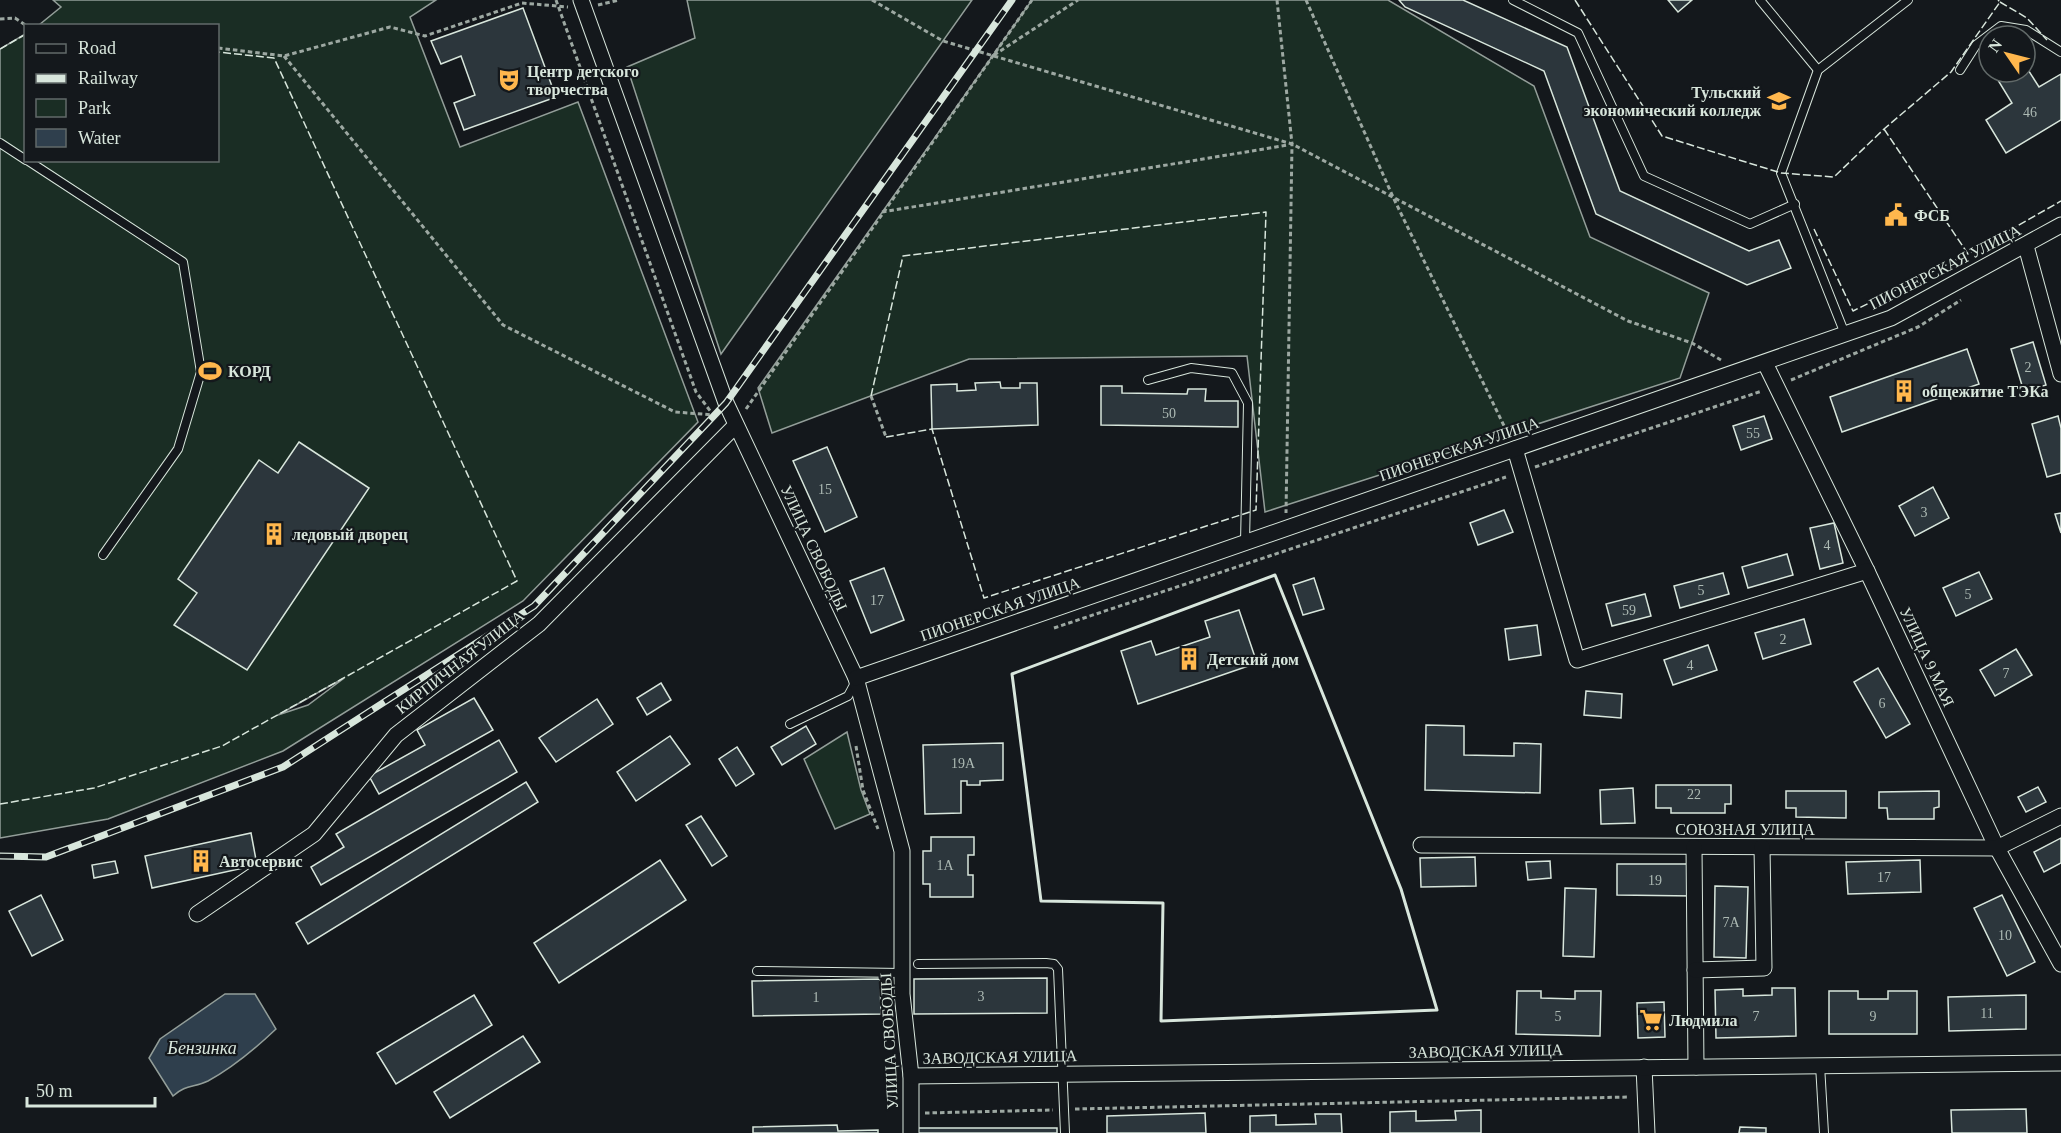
<svg xmlns="http://www.w3.org/2000/svg" width="2061" height="1133" viewBox="0 0 2061 1133" font-family="Georgia,serif">
  <rect width="100%" height="100%" fill="#14181c"/>
  <g fill="#1a2d24" stroke="#939e99" stroke-width="1.5" fill-rule="evenodd">
    <path d="M53 0H436L410 17 460 147 578 102 698 422 523 601 283 751 108 819 0 838V49L25 34 26 160H218V26L39 25 61 7ZM343 679 308 705 278 715 342 679Z"/>
    <polygon points="687,0 972,0 721,354 627,67 695,38"/>
    <polygon points="1032,0 1388,0 1534,86 1590,237 1709,293 1680,378 1265,512 1247,356 969,359 772,433 758,388"/>
    <polygon points="847,732 861,790 870,814 835,829 804,759"/>
  </g>
  <path fill="#2f3f4d" stroke="#939e99" stroke-width="1.5" d="M225 994H255L276 1029C256 1048 232 1068 208 1081 194 1088 186 1084 173 1096L149 1058 160 1039Z"/>
  <g fill="#2c363c" stroke="#d8e6dc" stroke-width="1.5">
    <polygon points="1399,0 1463,0 1567,47 1620,191 1749,251 1779,240 1791,268 1747,285 1596,214 1544,71 1405,7"/>
    <polygon points="1668,0 1692,0 1678,12"/>
    <polygon points="523,8 556,97 464,130 454,103 475,95 461,56 441,64 431,41"/>
    <polygon points="1989,42 1989,66 1979,49"/>
    <polygon points="2025,65 2039,87 2061,74 2061,120 2006,153 1986,120 2012,103 1993,72 2025,72"/>
    <polygon points="2033,342 2046,385 2024,392 2011,349"/>
    <polygon points="1967,349 1979,384 1842,432 1830,397"/>
    <polygon points="1000,382 1001,388 1020,388 1020,383 1037,383 1038,425 932,429 931,385 957,384 957,391 976,390 975,383"/>
    <polygon points="1101,386 1122,386 1122,393 1187,394 1188,389 1206,389 1205,401 1238,401 1238,427 1101,425"/>
    <polygon points="1764,416 1772,439 1741,450 1733,426"/>
    <polygon points="2058,416 2061,428 2061,473 2047,477 2032,424"/>
    <polygon points="299,442 369,488 247,670 174,625 197,593 178,579 259,460 278,473"/>
    <polygon points="827,447 857,517 825,532 793,461"/>
    <polygon points="1933,487 1949,518 1915,536 1899,506"/>
    <polygon points="1504,510 1513,532 1478,545 1470,523"/>
    <polygon points="2061,513 2061,533 2055,514"/>
    <polygon points="1834,523 1843,563 1820,569 1810,528"/>
    <polygon points="1787,554 1793,575 1748,588 1742,567"/>
    <polygon points="884,568 904,620 871,633 850,581"/>
    <polygon points="1979,572 1992,599 1956,616 1943,588"/>
    <polygon points="1723,573 1729,594 1680,608 1674,586"/>
    <polygon points="1314,578 1324,609 1303,615 1293,585"/>
    <polygon points="1645,594 1651,616 1612,626 1606,604"/>
    <polygon points="1239,610 1257,663 1138,704 1121,651 1151,641 1156,655 1210,637 1205,621"/>
    <polygon points="1804,619 1811,644 1763,659 1755,633"/>
    <polygon points="1537,625 1541,655 1509,660 1505,629"/>
    <polygon points="1708,645 1717,670 1673,685 1664,660"/>
    <polygon points="2016,649 2032,675 1995,696 1980,670"/>
    <polygon points="1878,668 1910,724 1886,738 1854,682"/>
    <polygon points="661,683 671,700 647,715 637,698"/>
    <polygon points="1586,691 1622,694 1621,718 1584,715"/>
    <polygon points="474,698 493,730 379,794 369,776 425,745 417,730"/>
    <polygon points="597,699 613,724 556,762 539,738"/>
    <polygon points="1426,725 1464,726 1464,755 1514,756 1514,743 1541,744 1540,793 1425,790"/>
    <polygon points="806,726 816,744 782,765 771,747"/>
    <polygon points="670,736 690,764 636,801 617,772"/>
    <polygon points="499,740 517,772 321,885 311,867 344,847 336,834"/>
    <polygon points="1003,743 1003,780 980,781 980,785 967,785 967,781 961,781 961,813 925,814 923,745"/>
    <polygon points="737,747 754,774 736,786 719,759"/>
    <polygon points="526,782 538,802 308,944 296,923"/>
    <polygon points="1656,785 1731,785 1731,804 1725,804 1725,813 1671,813 1671,808 1656,808"/>
    <polygon points="2038,787 2046,802 2026,812 2018,797"/>
    <polygon points="1633,788 1635,823 1601,824 1600,790"/>
    <polygon points="1786,791 1846,791 1846,818 1796,817 1796,808 1786,808"/>
    <polygon points="1939,791 1939,807 1934,808 1934,819 1888,819 1887,808 1879,808 1879,792"/>
    <polygon points="701,816 727,856 712,866 686,825"/>
    <polygon points="251,833 257,865 152,888 145,856"/>
    <polygon points="931,837 974,837 974,855 968,855 968,875 973,875 973,897 930,897 930,884 923,884 923,851 931,851"/>
    <polygon points="2061,838 2061,863 2044,872 2034,852"/>
    <polygon points="1475,857 1476,886 1421,887 1420,858"/>
    <polygon points="660,860 686,900 559,983 534,943"/>
    <polygon points="1920,860 1921,892 1848,894 1846,862"/>
    <polygon points="115,861 118,873 94,878 92,865"/>
    <polygon points="1550,861 1551,878 1528,880 1526,862"/>
    <polygon points="1617,864 1694,864 1694,896 1617,895"/>
    <polygon points="1715,886 1748,887 1746,958 1714,957"/>
    <polygon points="1565,888 1596,889 1594,957 1563,956"/>
    <polygon points="41,895 63,940 32,956 9,911"/>
    <polygon points="2002,895 2035,962 2007,976 1974,908"/>
    <polygon points="1047,978 1047,1013 914,1014 914,979"/>
    <polygon points="880,979 881,1014 753,1016 752,981"/>
    <polygon points="1772,988 1795,988 1796,1036 1716,1038 1715,990 1743,989 1743,996 1772,995"/>
    <polygon points="1517,991 1541,991 1541,998 1575,999 1575,991 1601,991 1600,1036 1516,1034"/>
    <polygon points="1829,991 1858,991 1858,999 1888,999 1888,991 1917,991 1917,1034 1829,1034"/>
    <polygon points="474,995 492,1025 396,1084 377,1053"/>
    <polygon points="2026,995 2026,1029 1949,1031 1948,997"/>
    <polygon points="1664,1002 1665,1037 1638,1038 1637,1003"/>
    <polygon points="523,1036 540,1062 450,1118 434,1092"/>
    <polygon points="2026,1109 2027,1133 1952,1133 1951,1110"/>
    <polygon points="1481,1110 1481,1133 1390,1133 1390,1112 1416,1111 1416,1121 1456,1120 1455,1111"/>
    <polygon points="1205,1113 1206,1133 1107,1133 1107,1116"/>
    <polygon points="1315,1114 1341,1114 1342,1133 1250,1133 1250,1116 1276,1115 1276,1125 1316,1124"/>
    <polygon points="837,1125 838,1131 878,1130 878,1133 753,1133 753,1127"/>
    <polygon points="1740,1127 1766,1128 1766,1133 1739,1133"/>
    <rect x="918" y="1128" width="139" height="5"/>
  </g>
  <g fill="none" stroke-linecap="round" stroke-linejoin="round">
    <g stroke="#d8e6dc" stroke-width="10">
      <g id="service">
        <polyline points="1513,0 1578,33 1644,176 1750,224 1795,204"/>
        <polyline points="1760,0 1818,70"/>
        <polyline points="1960,70 1976,45 2001,26 2026,30 2061,52"/>
        <polyline points="0,143 26,160"/>
        <polyline points="27,160 183,262 201,372 178,449 103,555"/>
        <polyline points="1845,334 1781,173 1818,70 1908,0"/>
        <polyline points="1148,380 1191,368 1232,373 1248,403 1245,542"/>
        <polyline points="790,724 848,696 855,683"/>
        <polyline points="918,964 1046,963 1054,964 1058,969 1065,1133"/>
        <polyline points="757,971 902,973"/>
        <polyline points="1820,1065 1824,1133"/>
      </g>
    </g>
    <g stroke="#d8e6dc" stroke-width="17">
      <g id="minor">
        <polyline points="581,0 726,403 856,678 902,851 902,994 911,1076 911,1133"/>
        <polyline points="2026,246 2061,374"/>
        <polyline points="1765,363 1867,571 1997,848 2061,964"/>
        <polyline points="1515,449 1577,660 1867,571"/>
        <polyline points="856,678 1891,318 2061,225"/>
        <polyline points="1421,845 1997,848 2061,816"/>
        <polyline points="1694,847 1696,1067"/>
        <polyline points="197,914 314,834 396,735 539,624 736,425"/>
        <polyline points="1695,970 1764,968 1762,847"/>
        <polyline points="1644,1067 1647,1133"/>
        <polyline points="911,1076 2061,1063"/>
      </g>
    </g>
    <g stroke="#9da8a2" stroke-width="3" stroke-dasharray="4.5 3" stroke-linecap="butt">
      <polyline points="556,0 696,392 711,412"/>
      <polyline points="872,0 943,41 1292,144 1628,321 1692,343 1721,360"/>
      <polyline points="1277,0 1292,144 1286,513"/>
      <polyline points="1306,0 1393,197 1508,434"/>
      <polyline points="598,5 619,0"/>
      <polyline points="0,19 15,18 27,26"/>
      <polyline points="218,48 284,56 390,27 425,36 522,3 568,7"/>
      <polyline points="994,55 1078,0"/>
      <polyline points="284,56 503,325 675,412 714,415"/>
      <polyline points="882,212 1288,145"/>
      <polyline points="1791,380 1918,327 1961,300"/>
      <polyline points="871,396 886,437"/>
      <polyline points="746,409 1032,0"/>
      <polyline points="1535,467 1762,391"/>
      <polyline points="1054,628 1506,477"/>
      <polyline points="856,746 863,790 878,829"/>
      <polyline points="1075,1109 1629,1097"/>
      <polyline points="925,1113 1053,1110"/>
    </g>
    <use href="#service" stroke="#14181c" stroke-width="8"/>
    <use href="#minor" stroke="#14181c" stroke-width="15"/>
    <g stroke="#d8e6dc" stroke-width="7">
      <polyline id="rail" points="0,856 46,857 283,767 534,606 726,403 1012,0"/>
    </g>
    <use href="#rail" stroke="#14181c" stroke-width="4.5" stroke-dasharray="14" stroke-linecap="butt"/>
    <g stroke="#d8e6dc" stroke-width="1.5" stroke-dasharray="8 3" stroke-linecap="butt">
      <polyline points="1575,0 1662,136 1781,173 1834,177 1884,129 1951,72 2000,2 1998,0"/>
      <polyline points="2000,2 2027,18 2047,40"/>
      <polyline points="0,49 26,34"/>
      <polyline points="1884,129 1968,254 2061,201"/>
      <polyline points="1814,229 1853,311 1968,254"/>
      <polyline points="871,396 903,256 1266,212 1256,510 984,598 932,429 886,437"/>
      <polyline points="0,804 94,788 222,746 517,581 274,58 218,52"/>
    </g>
    <polygon stroke="#d8e6dc" stroke-width="3" points="1275,575 1401,889 1437,1010 1161,1021 1163,903 1041,901 1012,674"/>
  </g>
  <defs>
    <g id="theatre-bare" transform="scale(1.8)"><path d="M-5-5.5Q0-4 5-5.5V0Q5 5 0 6Q-5 5-5 0ZM-3.3-2.5H-1v1.5H-3.3ZM1-2.5H3.3v1.5H1ZM-2.8 1Q0 5.5 2.8 1Z" fill="#ffb74d" stroke="#14181c" stroke-width="2.5" paint-order="stroke"/></g>
    <g id="university-bare" transform="scale(1.8)"><path d="M0-5L7-2L0 1L-7-2ZM-4 1L0 2.5L4 1V4Q0 6-4 4Z" fill="#ffb74d" stroke="#14181c" stroke-width="2.5" paint-order="stroke"/></g>
    <g id="civic-bare" transform="scale(1.8)"><path d="M-.6-6.5H3V-4.5H.6V-3L4-1V1h2V6H-6V1h2V-1L-.6-3ZM-1.2 2.5V6h2.4V2.5Z" fill="#ffb74d" stroke="#14181c" stroke-width="2.5" paint-order="stroke"/></g>
    <g id="stadium-bare" transform="scale(1.8)"><path d="M0-5a6.5 5 0 1 0 0 10a6.5 5 0 1 0 0-10ZM-3.5-1.8h7v3.6h-7Z" fill="#ffb74d" stroke="#14181c" stroke-width="2.5" paint-order="stroke"/></g>
    <g id="building-bare" transform="scale(1.8)"><path d="M-4-6H4V6H1V3H-1V6H-4ZM-2.5-4.3h1.7v1.8h-1.7ZM.8-4.3h1.7v1.8H.8ZM-2.5-1h1.7V.8h-1.7ZM.8-1h1.7V.8H.8Z" fill="#ffb74d" stroke="#14181c" stroke-width="2.5" paint-order="stroke"/></g>
    <g id="supermarket-bare" transform="scale(1.8)"><path d="M-6-5.5h2.5l.6 2H6L4.5 2H-2.5L-4.4-4H-6ZM-1.5 3.2a1.3 1.3 0 1 0 .1 0ZM3 3.2a1.3 1.3 0 1 0 .1 0Z" fill="#ffb74d" stroke="#14181c" stroke-width="2.5" paint-order="stroke"/></g>
  </defs>
  <g fill-rule="evenodd">
    <use href="#theatre-bare" x="509" y="80"/>
    <use href="#university-bare" x="1779" y="101"/>
    <use href="#civic-bare" x="1896" y="215"/>
    <use href="#stadium-bare" x="210" y="371"/>
    <use href="#building-bare" x="1904" y="391"/>
    <use href="#building-bare" x="274" y="534"/>
    <use href="#building-bare" x="1189" y="659"/>
    <use href="#building-bare" x="201" y="861"/>
    <use href="#supermarket-bare" x="1651" y="1020"/>
  </g>
  <g text-anchor="middle" dominant-baseline="central" stroke-width="4.5" stroke-linejoin="round" paint-order="stroke">
    <g font-size="14" fill="#adbab4">
      <text x="2030" y="112">46</text>
      <text x="2028" y="367">2</text>
      <text x="1169" y="413">50</text>
      <text x="1753" y="433">55</text>
      <text x="825" y="489">15</text>
      <text x="1924" y="512">3</text>
      <text x="1827" y="545">4</text>
      <text x="1701" y="590">5</text>
      <text x="1968" y="594">5</text>
      <text x="877" y="600">17</text>
      <text x="1629" y="610">59</text>
      <text x="1783" y="639">2</text>
      <text x="1690" y="665">4</text>
      <text x="2006" y="673">7</text>
      <text x="1882" y="703">6</text>
      <text x="963" y="763">19А</text>
      <text x="1694" y="794">22</text>
      <text x="945" y="865">1А</text>
      <text x="1884" y="877">17</text>
      <text x="1655" y="880">19</text>
      <text x="1731" y="922">7А</text>
      <text x="2005" y="935">10</text>
      <text x="981" y="996">3</text>
      <text x="816" y="997">1</text>
      <text x="1987" y="1013">11</text>
      <text x="1558" y="1016">5</text>
      <text x="1756" y="1016">7</text>
      <text x="1873" y="1016">9</text>
    </g>
    <g font-size="16" font-weight="bold" fill="#d8e6dc" stroke="#14181c" text-anchor="start">
      <text x="527" y="71">Центр детского<tspan x="527" dy="18">творчества</tspan></text>
      <text x="1761" y="92" text-anchor="end">Тульский<tspan x="1761" dy="18">экономический колледж</tspan></text>
      <text x="1914" y="215">ФСБ</text>
      <text x="228" y="371">КОРД</text>
      <text x="1922" y="391">общежитие ТЭКа</text>
      <text x="292" y="534">ледовый дворец</text>
      <text x="1207" y="659">Детский дом</text>
      <text x="219" y="861">Автосервис</text>
      <text x="1669" y="1020">Людмила</text>
    </g>
    <g font-size="16" fill="#d8e6dc" stroke="#14181c">
      <text transform="translate(1945 267) rotate(-27)">ПИОНЕРСКАЯ УЛИЦА</text>
      <text transform="translate(1459 449) rotate(-19)">ПИОНЕРСКАЯ УЛИЦА</text>
      <text transform="translate(814 548) rotate(65)">УЛИЦА СВОБОДЫ</text>
      <text transform="translate(1000 609) rotate(-19)">ПИОНЕРСКАЯ УЛИЦА</text>
      <text transform="translate(1927 657) rotate(65)">УЛИЦА 9 МАЯ</text>
      <text transform="translate(460 662) rotate(-38)">КИРПИЧНАЯ УЛИЦА</text>
      <text x="1745" y="829">СОЮЗНАЯ УЛИЦА</text>
      <text transform="translate(889 1041) rotate(-93)">УЛИЦА СВОБОДЫ</text>
      <text transform="translate(1486 1051) rotate(-1)">ЗАВОДСКАЯ УЛИЦА</text>
      <text transform="translate(1000 1057) rotate(-1)">ЗАВОДСКАЯ УЛИЦА</text>
    </g>
    <g font-size="18" font-style="italic" fill="#d8e6dc" stroke="#14181c">
      <text x="202" y="1048">Бензинка</text>
    </g>
  </g>
  <rect x="24" y="24" width="195" height="138" fill="#14181c" stroke="#626a69" stroke-width="1.5"/>
  <rect x="36" y="44" width="30" height="9" fill="#14181c" stroke="#626a69" stroke-width="1.5"/>
  <text x="78" y="54" font-size="18" fill="#d8e6dc">Road</text>
  <rect x="36" y="74" width="30" height="9" fill="#d8e6dc" stroke="#626a69" stroke-width="1.5"/>
  <text x="78" y="84" font-size="18" fill="#d8e6dc">Railway</text>
  <rect x="36" y="99" width="30" height="18" fill="#1a2d24" stroke="#626a69" stroke-width="1.5"/>
  <text x="78" y="114" font-size="18" fill="#d8e6dc">Park</text>
  <rect x="36" y="129" width="30" height="18" fill="#2f3f4d" stroke="#626a69" stroke-width="1.5"/>
  <text x="78" y="144" font-size="18" fill="#d8e6dc">Water</text>
  <g transform="translate(2007 54) rotate(305)"><circle r="28" fill="#14181c" stroke="#626a69" stroke-width="1.5"/>
  <path d="M0-4.5L10 22L0 15L-10 22Z" fill="#ffb74d"/>
  <text y="-9" font-size="16" font-weight="bold" text-anchor="middle" fill="#d8e6dc">N</text>
  </g>
  <path d="M27 1097v9h128v-9" fill="none" stroke="#d8e6dc" stroke-width="3"/>
  <text x="36" y="1097" font-size="18" fill="#d8e6dc" stroke="#14181c" stroke-width="4.5" paint-order="stroke">50 m</text>
</svg>
